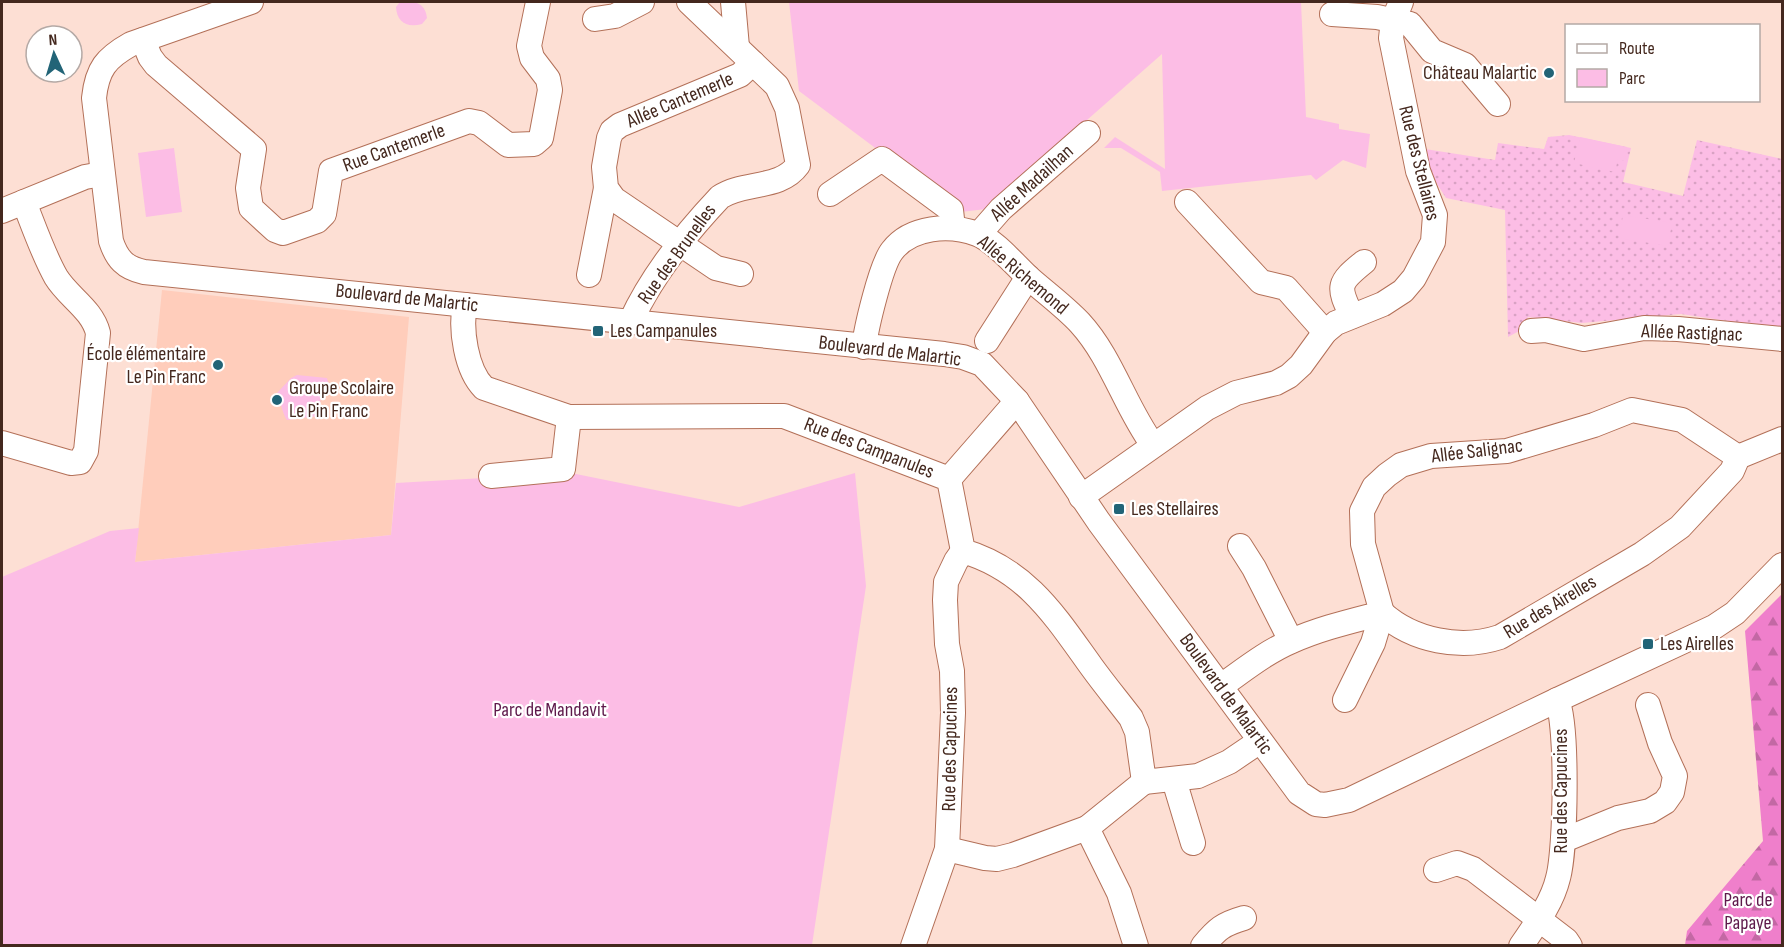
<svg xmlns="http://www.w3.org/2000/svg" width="1784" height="947" viewBox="0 0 1784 947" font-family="'Sofia Sans Condensed',sans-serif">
  <defs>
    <pattern id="grass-dots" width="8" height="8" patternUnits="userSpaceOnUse" patternTransform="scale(1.5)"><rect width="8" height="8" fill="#fcbde5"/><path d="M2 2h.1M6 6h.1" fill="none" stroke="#d9a2c4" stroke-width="1.8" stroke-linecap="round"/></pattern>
    <pattern id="forest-firs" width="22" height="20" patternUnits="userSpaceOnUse" patternTransform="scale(1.5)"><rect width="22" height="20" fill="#ef7fcb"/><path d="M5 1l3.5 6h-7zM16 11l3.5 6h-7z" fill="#c368a4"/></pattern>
  </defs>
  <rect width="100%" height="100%" fill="#fddfd4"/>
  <polygon fill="#ffcdbb" points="162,290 409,317 391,535 135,562"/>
  <polygon fill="url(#grass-dots)" points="1569,135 1631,148 1623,182 1683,196 1697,140 1782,159 1782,329 1681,314 1582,323 1528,317 1521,330 1508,337 1505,210 1446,198 1430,173 1425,149 1495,160 1498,143 1544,149 1548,137"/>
  <polygon fill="url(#forest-firs)" points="1782,594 1782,945 1685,945 1687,931 1763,841 1745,631"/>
  <g fill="#fcbde5">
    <path d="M400 2C414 1 425 2 427 18L422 24C406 28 397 22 396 7Z"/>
    <polygon points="789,2 1301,2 1306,117 1339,124 1339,129 1370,134 1366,168 1343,160 1316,180 1311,175 1162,191 1160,172 1121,148 1104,148 1115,137 1165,169 1162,54 986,209 961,212 799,91"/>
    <polygon points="1580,137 1627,147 1625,161 1618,159 1615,172 1574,163"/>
    <polygon points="174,148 182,212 146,217 138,153"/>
    <polygon points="1623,215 1672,223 1668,246 1619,238"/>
    <path d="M297 375 327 378 331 393 321 397 318 416 287 420C284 417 279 398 277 393L291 378Z"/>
    <polygon points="571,473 739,507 855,473 866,586 812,945 2,946 2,577 110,531 139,528 135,562 391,535 396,483"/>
  </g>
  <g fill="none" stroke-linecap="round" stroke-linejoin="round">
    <g stroke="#b37058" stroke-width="26">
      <g id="minor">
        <path d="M251 2 131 44C106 58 97 69 94 98L111 241C117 259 125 268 144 272L944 354 963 357 982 364 1017 401 1099 522 1299 793 1316 804 1325 805 1349 800 1557 700 1714 627 1735 613 1782 565"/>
        <polyline points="733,2 737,47"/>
        <polyline points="1332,14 1377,17 1410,24 1432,51 1465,65 1498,104"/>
        <polyline points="595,19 615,16 642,2"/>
        <polyline points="143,40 150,57 156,65 254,149 248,188 251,208 275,230 283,233 317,221 324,214 331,171 469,121 479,123 508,145 534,144 541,138 550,90 548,79 532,58 529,46 538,2"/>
        <polyline points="830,194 882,159 951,210 953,228"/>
        <polyline points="1187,202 1261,282 1286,288 1325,332"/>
        <polyline points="2,211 85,177 102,174"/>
        <polyline points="979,234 1001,209 1088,133"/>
        <polyline points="741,274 716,268 614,199 606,188 604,167 609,138 612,131 620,125 740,75 753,63"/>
        <polyline points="589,275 606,188"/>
        <path d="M465 305C460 329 466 370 484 388L569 417 784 416 949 479 963 551C1027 570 1055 616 1091 666 1104 684 1118 701 1131 718L1137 732 1144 782 1198 776 1229 762 1260 741"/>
        <path d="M1352 316C1337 286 1338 283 1364 262"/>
        <path d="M631 321C651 277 687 232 720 197 744 181 780 190 798 165L787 108 777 86 689 2"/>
        <polyline points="1531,331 1546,330 1584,339 1644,328 1678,329 1782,339"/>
        <polyline points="987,341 1028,277"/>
        <path d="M864 347C866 328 881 265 892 251 911 226 950 224 977 234 994 240 1015 265 1029 278 1046 293 1065 307 1080 323 1112 358 1125 407 1153 445"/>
        <path d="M2 443 71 463 80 462 86 451 98 333C92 309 68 297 56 277 43 254 34 227 24 202"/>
        <polyline points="491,476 563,469 569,417"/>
        <polyline points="949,479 1017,401"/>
        <polyline points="1081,497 1207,408 1236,393 1276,383 1289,376 1301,365 1325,332 1336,323 1383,304 1403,291 1414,278 1433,242 1435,215 1418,171 1391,38 1393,21 1401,2"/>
        <polyline points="1240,546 1254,568 1291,641"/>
        <polyline points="1382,613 1363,544 1362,511 1374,487 1387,475 1401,465 1431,456 1507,451 1594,425 1632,410 1682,420 1738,457"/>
        <path d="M1382 613C1413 641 1461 650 1500 637L1642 554 1680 527 1732 471 1738 457 1782 439"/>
        <path d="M1221 686C1244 670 1266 652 1292 641 1321 628 1352 621 1382 613"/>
        <polyline points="1345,700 1373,643 1382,613"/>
        <polyline points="1174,780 1193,843"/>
        <polyline points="1087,828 1119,893 1136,946"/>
        <polyline points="1564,840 1618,818 1650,811 1665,802 1672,792 1675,776 1660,743 1648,705"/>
        <polyline points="947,849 985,858 997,859 1013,855 1087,828 1144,782"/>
        <polyline points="1436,870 1457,863 1473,869 1566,940 1570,946"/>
        <polyline points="913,946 947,849 953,713 952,671 947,644 945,600 946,582 956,561 963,551"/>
        <path d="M1203 946C1217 929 1223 924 1244 918"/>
        <path d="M1521 946C1536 924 1552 903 1558 878 1566 849 1568 724 1557 700"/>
      </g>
    </g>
    <use href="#minor" stroke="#fff" stroke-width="24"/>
  </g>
  <g fill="#226477" stroke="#fff" stroke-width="2">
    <circle cx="1549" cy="73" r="6"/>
    <rect x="592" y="325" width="12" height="12" rx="3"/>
    <circle cx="218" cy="365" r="6"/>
    <circle cx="277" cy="400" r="6"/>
    <rect x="1113" y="503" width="12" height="12" rx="3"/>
    <rect x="1642" y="638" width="12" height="12" rx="3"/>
  </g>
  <g text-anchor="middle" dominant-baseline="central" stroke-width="4.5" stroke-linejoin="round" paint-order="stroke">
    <g font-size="20" fill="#44281e" stroke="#fff" text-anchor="start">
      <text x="1537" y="73" text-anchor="end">Château Malartic</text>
      <text x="610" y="331">Les Campanules</text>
      <text x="206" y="354" text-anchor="end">École élémentaire<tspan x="206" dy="23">Le Pin Franc</tspan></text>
      <text x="289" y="388">Groupe Scolaire<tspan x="289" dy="23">Le Pin Franc</tspan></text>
      <text x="1131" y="509">Les Stellaires</text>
      <text x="1660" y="644">Les Airelles</text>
    </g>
    <g font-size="20" fill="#44281e" stroke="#fff">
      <text transform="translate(680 100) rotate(-23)">Allée Cantemerle</text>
      <text transform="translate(394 148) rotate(-20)">Rue Cantemerle</text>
      <text transform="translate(1419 163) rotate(76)">Rue des Stellaires</text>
      <text transform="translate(1032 183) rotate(-42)">Allée Madailhan</text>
      <text transform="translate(677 254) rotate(-54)">Rue des Brunelles</text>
      <text transform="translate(1023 275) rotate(40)">Allée Richemond</text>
      <text transform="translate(407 298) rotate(6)">Boulevard de Malartic</text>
      <text transform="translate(1692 333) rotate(2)">Allée Rastignac</text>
      <text transform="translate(890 351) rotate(7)">Boulevard de Malartic</text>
      <text transform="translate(869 448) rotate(21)">Rue des Campanules</text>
      <text transform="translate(1477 451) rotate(-7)">Allée Salignac</text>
      <text transform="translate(1550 607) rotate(-31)">Rue des Airelles</text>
      <text transform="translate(1226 694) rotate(54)">Boulevard de Malartic</text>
      <text transform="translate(950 749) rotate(-89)">Rue des Capucines</text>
      <text transform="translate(1561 791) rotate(-90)">Rue des Capucines</text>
    </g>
    <g font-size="20" fill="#5e194b" stroke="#fff">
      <text x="550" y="710">Parc de Mandavit</text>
      <text x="1748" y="900">Parc de<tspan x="1748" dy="23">Papaye</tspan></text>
    </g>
  </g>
  <rect width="1784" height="947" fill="none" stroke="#44281e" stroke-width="6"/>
  <rect x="1565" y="24" width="195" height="78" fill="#ffffff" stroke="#b4a9a5" stroke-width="1.5"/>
  <rect x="1577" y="44" width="30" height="9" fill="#ffffff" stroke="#b4a9a5" stroke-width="1.5"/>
  <text x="1619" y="54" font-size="18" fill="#44281e">Route</text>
  <rect x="1577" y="69" width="30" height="18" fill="#fcbde5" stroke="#b4a9a5" stroke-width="1.5"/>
  <text x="1619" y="84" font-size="18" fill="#44281e">Parc</text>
  <g transform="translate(54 54) rotate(356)"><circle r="28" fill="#ffffff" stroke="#b4a9a5" stroke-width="1.5"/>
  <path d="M0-4.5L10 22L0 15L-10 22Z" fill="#226477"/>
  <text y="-9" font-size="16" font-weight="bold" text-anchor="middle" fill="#44281e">N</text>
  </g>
</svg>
